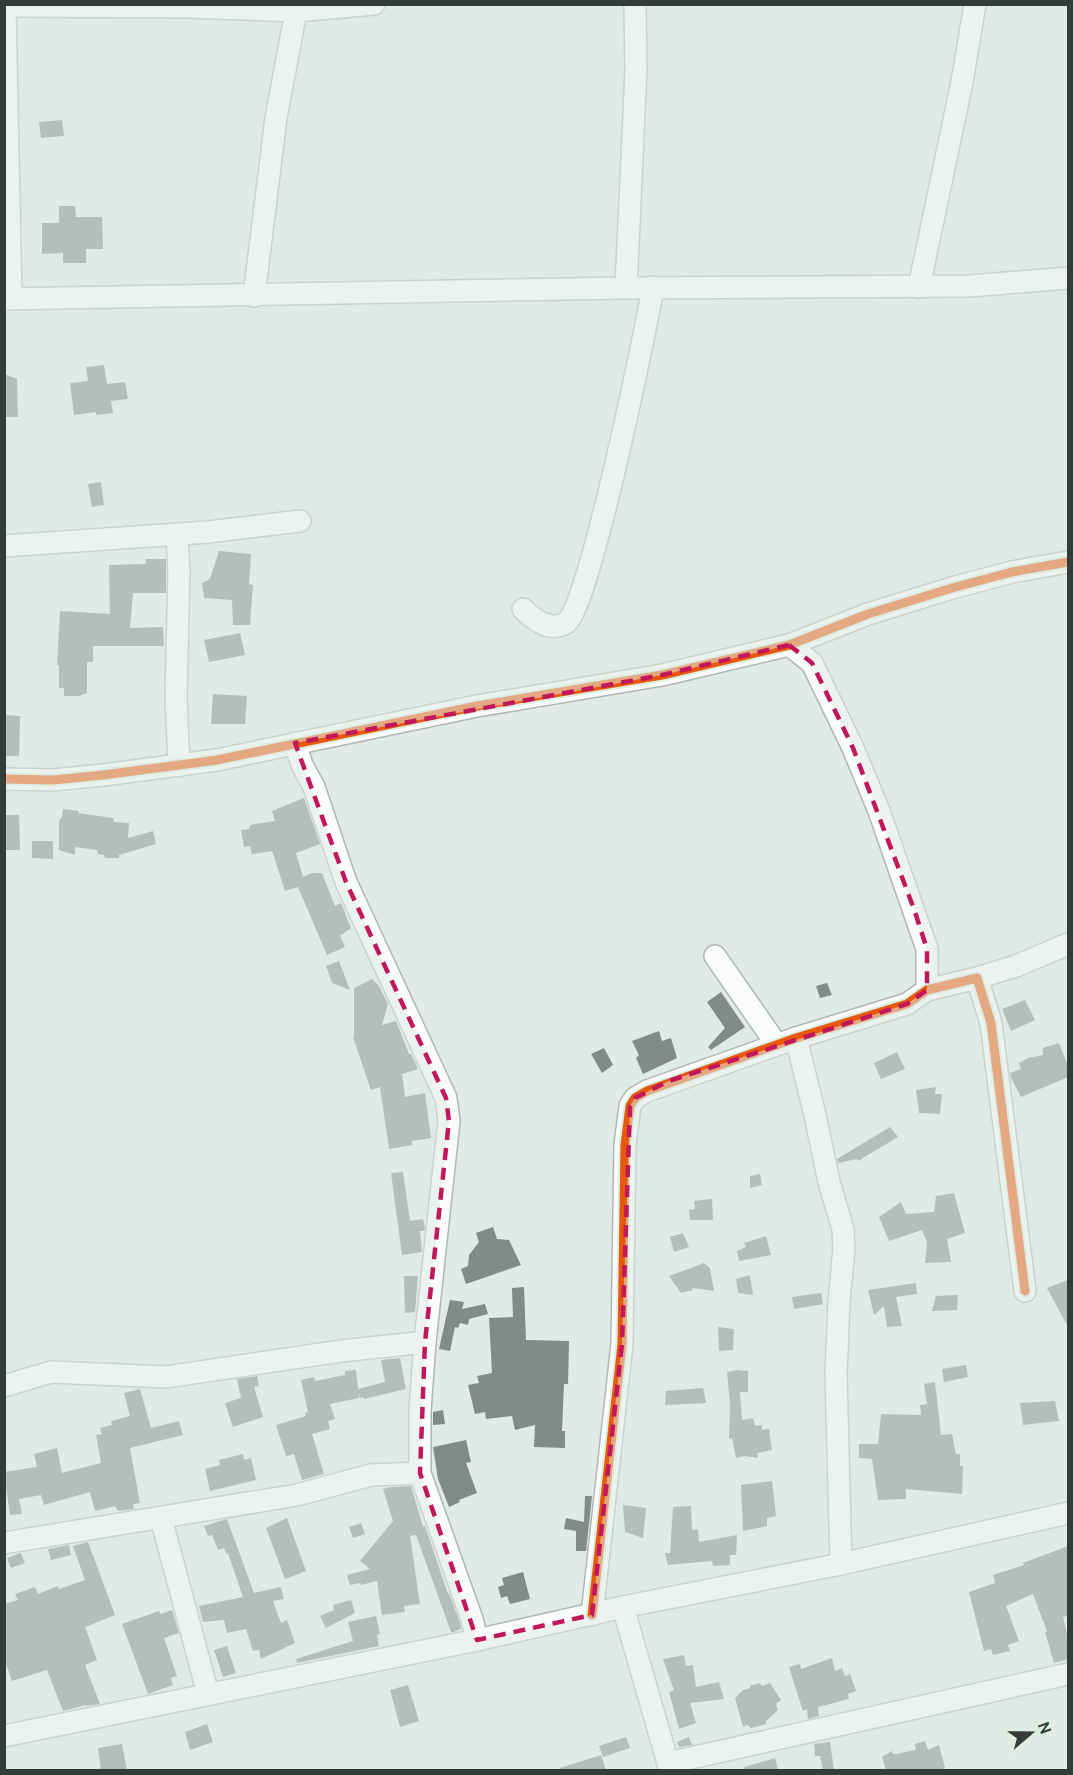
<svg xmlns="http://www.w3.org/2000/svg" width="1073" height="1775" viewBox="0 0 1073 1775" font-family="Cabin,sans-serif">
  <rect width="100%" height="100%" fill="#e0ebe5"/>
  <g fill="#828b86">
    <polygon points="62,120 64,136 41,138 39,122"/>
    <polygon points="59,206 75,206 76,217 102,217 103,249 86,249 86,263 63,263 63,253 42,254 42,223 59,223"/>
    <polygon points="104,365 107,384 125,382 128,399 111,401 113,413 96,415 96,412 74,415 70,383 88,381 86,367"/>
    <polygon points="4,374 17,379 18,417 4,417"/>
    <polygon points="101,482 104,505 92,507 88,484"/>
    <polygon points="219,551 251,554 249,584 253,585 250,625 233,625 232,600 204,598 202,583 210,579"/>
    <polygon points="146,559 166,559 166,593 133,593 130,628 163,627 164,646 93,646 93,662 87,662 87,693 79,696 64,696 64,688 59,688 59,665 57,665 60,611 110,614 109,565 146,564"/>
    <polygon points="240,633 245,655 209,662 204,640"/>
    <polygon points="213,694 247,696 245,724 211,724"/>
    <polygon points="4,715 20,716 19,756 4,756"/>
    <polygon points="304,798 320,844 296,853 303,877 312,873 322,873 335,906 341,903 351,928 340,936 345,947 327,955 298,887 285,891 272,851 252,854 250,846 244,847 241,830 249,829 250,825 275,821 272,811"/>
    <polygon points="63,809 79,811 78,813 113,818 114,822 129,823 128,838 153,831 156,844 119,855 119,858 105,858 104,855 98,854 97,850 75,847 75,855 59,850 59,821 62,817"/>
    <polygon points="4,815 19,815 20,850 4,850"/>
    <polygon points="32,841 53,841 53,859 32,858"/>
    <polygon points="339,961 350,990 332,983 326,966"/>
    <polygon points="372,979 379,986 388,1004 382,1025 396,1021 409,1054 411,1054 418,1069 402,1074 405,1097 425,1093 431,1138 412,1141 412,1145 389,1149 380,1087 371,1090 353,1037 354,1037 354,988"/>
    <polygon points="827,983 832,995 820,998 816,986"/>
    <polygon points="721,992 745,1027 711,1050 708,1047 725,1028 707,1002"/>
    <polygon points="1025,1000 1035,1020 1011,1031 1002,1009"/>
    <polygon points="659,1031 662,1041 671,1038 677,1058 643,1074 636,1058 639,1055 632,1041"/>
    <polygon points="1059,1043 1068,1066 1068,1077 1021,1097 1011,1078 1010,1073 1021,1069 1019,1063 1028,1058 1043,1055 1043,1048"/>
    <polygon points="604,1048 613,1065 602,1073 591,1054"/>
    <polygon points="897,1052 905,1069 881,1079 874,1063"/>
    <polygon points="936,1087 935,1094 942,1094 940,1114 919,1113 916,1090"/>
    <polygon points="890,1127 898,1137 858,1161 857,1159 838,1163 837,1159"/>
    <polygon points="403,1172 410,1221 423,1219 425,1228 424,1231 420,1231 422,1252 402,1255 391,1173"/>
    <polygon points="760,1174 762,1185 750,1188 750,1176"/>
    <polygon points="954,1193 965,1233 947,1239 951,1262 925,1263 927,1242 922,1230 889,1241 879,1217 901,1202 906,1214 934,1212 936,1196"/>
    <polygon points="712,1199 713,1220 690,1220 689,1210 695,1209 694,1201"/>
    <polygon points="493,1227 497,1239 509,1240 521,1265 466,1284 461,1269 468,1266 469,1255 479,1242 476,1233"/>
    <polygon points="683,1233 689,1247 674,1252 670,1237"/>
    <polygon points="766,1236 771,1255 739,1261 737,1251 746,1247 744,1243"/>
    <polygon points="704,1263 710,1268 714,1291 692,1288 693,1290 681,1293 669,1276"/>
    <polygon points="750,1275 753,1295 738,1293 736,1279"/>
    <polygon points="404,1276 418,1276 415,1312 405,1313"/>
    <polygon points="1068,1280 1068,1327 1047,1288"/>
    <polygon points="916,1283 917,1294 896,1297 902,1326 887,1327 884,1306 874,1315 868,1290"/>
    <polygon points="524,1287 526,1340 569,1341 568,1384 564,1384 562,1431 565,1431 565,1448 534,1447 535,1425 515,1430 512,1416 486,1419 485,1412 475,1414 468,1385 479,1383 477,1376 492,1373 489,1318 513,1317 512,1288"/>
    <polygon points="821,1293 823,1304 794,1309 792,1297"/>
    <polygon points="958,1295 957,1310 932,1311 936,1296"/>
    <polygon points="450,1300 464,1302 462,1309 485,1304 488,1314 469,1319 468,1325 460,1323 458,1328 455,1327 450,1351 439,1349"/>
    <polygon points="718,1327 734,1329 733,1350 719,1351"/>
    <polygon points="400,1358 406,1389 364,1399 363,1397 360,1398 358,1391 359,1398 330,1404 335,1419 328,1421 330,1429 312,1434 324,1474 302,1480 294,1454 286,1456 276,1425 306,1416 305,1413 308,1412 301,1380 314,1377 315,1381 345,1375 345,1371 356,1370 358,1389 385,1382 381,1360"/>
    <polygon points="966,1365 968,1377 944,1382 942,1369"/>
    <polygon points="737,1370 748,1371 748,1392 740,1392 742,1420 753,1418 755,1426 762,1425 762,1430 769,1429 772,1450 757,1453 758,1458 745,1456 736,1458 732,1438 729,1439 730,1405 727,1372"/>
    <polygon points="257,1376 259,1386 254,1387 263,1417 233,1427 225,1403 241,1398 237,1379"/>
    <polygon points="935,1382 941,1435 952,1434 956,1454 960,1454 960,1466 963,1466 962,1494 906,1489 906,1499 878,1500 872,1459 859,1458 859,1444 878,1444 881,1414 921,1415 920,1405 927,1404 924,1384"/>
    <polygon points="703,1388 706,1403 665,1405 666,1391"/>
    <polygon points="140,1389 151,1428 179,1421 183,1435 130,1448 140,1503 133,1504 134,1509 118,1511 115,1506 95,1511 90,1492 44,1505 41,1495 19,1499 22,1514 10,1515 6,1487 4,1487 4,1472 37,1467 34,1454 57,1448 62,1473 101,1463 96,1435 102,1434 100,1428 112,1425 111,1421 130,1416 124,1393"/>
    <polygon points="1055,1401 1059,1421 1023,1425 1020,1403"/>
    <polygon points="443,1410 445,1424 433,1425 433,1412"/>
    <polygon points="466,1440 471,1462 466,1463 477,1493 459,1500 460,1502 449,1507 438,1479 433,1447"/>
    <polygon points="243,1454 244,1460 251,1458 256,1480 210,1491 205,1469 220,1465 219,1460"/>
    <polygon points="772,1481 776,1516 767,1518 767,1526 743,1531 741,1485"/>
    <polygon points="411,1486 423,1527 425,1526 427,1532 448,1594 449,1593 460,1623 461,1629 453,1632 451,1632 416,1535 410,1536 420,1604 404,1606 405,1612 382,1615 377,1581 361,1585 360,1583 350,1585 347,1575 370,1569 360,1561 393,1521 383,1489 391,1487"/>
    <polygon points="585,1496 592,1496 586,1551 576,1551 576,1531 564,1529 566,1518 584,1522"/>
    <polygon points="623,1505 646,1508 643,1538 625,1532"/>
    <polygon points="691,1506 692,1530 698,1529 699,1542 737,1535 736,1555 730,1555 730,1565 713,1566 712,1561 668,1565 665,1553 670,1553 673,1507"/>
    <polygon points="287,1518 306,1571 285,1579 266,1528"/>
    <polygon points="227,1519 254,1593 281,1587 284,1599 273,1601 281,1623 287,1620 295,1643 261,1659 259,1650 253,1651 246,1629 227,1633 224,1620 203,1622 199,1606 243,1597 228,1553 226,1554 224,1548 218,1550 212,1535 208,1536 204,1526"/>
    <polygon points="361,1523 365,1534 353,1538 349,1527"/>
    <polygon points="88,1542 115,1615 85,1627 97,1660 85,1665 100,1704 86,1706 86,1705 63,1711 47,1670 12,1681 4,1658 4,1604 18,1600 15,1594 35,1587 38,1594 58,1586 59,1589 85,1580 73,1546"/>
    <polygon points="69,1545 71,1555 51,1560 48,1549"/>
    <polygon points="1068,1546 1068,1616 1063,1617 1068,1639 1068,1659 1054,1663 1045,1632 1047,1631 1033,1594 1006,1606 1019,1641 1008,1645 1010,1651 993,1655 991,1649 984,1651 969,1592 995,1583 993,1575 1024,1565 1023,1563"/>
    <polygon points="21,1553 25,1563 11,1568 7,1558"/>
    <polygon points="523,1572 530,1599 510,1604 507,1596 501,1598 498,1587 504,1585 502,1578"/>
    <polygon points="351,1600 355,1613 326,1628 320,1616 334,1610 333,1605"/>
    <polygon points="172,1610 179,1633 164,1638 177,1676 171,1678 173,1685 148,1694 122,1624 159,1611 160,1614"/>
    <polygon points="376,1616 380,1634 377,1635 379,1646 297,1663 296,1659 353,1641 348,1622"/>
    <polygon points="227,1646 236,1673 223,1677 214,1650"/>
    <polygon points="684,1655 686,1666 693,1665 696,1687 719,1682 724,1699 690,1703 696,1723 679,1729 669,1692 674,1690 663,1659"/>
    <polygon points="832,1658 835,1671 842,1668 845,1676 850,1674 856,1691 848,1694 849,1699 818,1707 819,1716 808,1719 807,1709 803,1711 789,1667 800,1664 801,1669"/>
    <polygon points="760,1683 762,1686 770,1683 781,1700 776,1704 778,1710 766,1721 766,1724 751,1728 747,1725 743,1727 735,1698 743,1690 750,1688 750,1686"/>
    <polygon points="408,1685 419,1721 400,1727 390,1690"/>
    <polygon points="207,1724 213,1742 190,1750 185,1732"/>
    <polygon points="626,1737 630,1748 603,1757 599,1746"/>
    <polygon points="689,1737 692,1745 679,1747 677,1742"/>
    <polygon points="925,1741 928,1750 939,1745 945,1768 939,1770 886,1770 882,1757 892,1751 893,1754 896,1754 916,1750 915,1744"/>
    <polygon points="830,1742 834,1770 823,1770 820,1756 815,1756 814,1744"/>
    <polygon points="122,1744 127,1770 101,1770 98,1748"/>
    <polygon points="601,1755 606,1770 560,1770 560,1768"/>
    <polygon points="775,1758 778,1770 745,1770 744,1767"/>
  </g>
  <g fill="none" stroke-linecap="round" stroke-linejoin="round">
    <g stroke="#afb7b2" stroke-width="24">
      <g id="minor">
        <polyline points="5,4 11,299"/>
        <polyline points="297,4 296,11 374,4"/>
        <polyline points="635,4 636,70 626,288 969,286 1068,278"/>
        <polyline points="4,6 188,7 296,11 276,118 254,296"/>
        <polyline points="919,287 962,82 975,4"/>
        <polyline points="4,299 626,288"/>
        <polyline points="177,535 179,571 176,697 179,766"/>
        <polyline points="4,546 208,532 300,521"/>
        <path d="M523 609C534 620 551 633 567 622 589 606 646 330 653 287"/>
        <polyline points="789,645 812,663 853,748 879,811 927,949 927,990"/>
        <polyline points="295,743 302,765 314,787 346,882 446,1098 449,1121 425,1342 420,1410 420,1473 472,1619 477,1640"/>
        <polyline points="4,779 53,780 103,775 217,760 477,706 662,675 789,645 868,614 952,588 1012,572 1068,562"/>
        <polyline points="715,956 777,1045"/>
        <polyline points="977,978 1016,966 1068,944"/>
        <polyline points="796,1038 815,1115 829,1182 843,1229 844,1248 839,1302 836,1374 841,1564"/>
        <polyline points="4,1386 51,1372 166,1377 341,1351 425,1342"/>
        <polyline points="161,1518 208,1694"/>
        <polyline points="4,1543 297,1495 371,1475 420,1473"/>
        <polyline points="623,1607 670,1770"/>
        <polyline points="592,1615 622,1344 625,1145 630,1106 635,1098 647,1091 796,1038 907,1004 927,990 977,978 991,1023 1025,1291"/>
        <polyline points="4,1736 477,1640 623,1607 841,1564 1068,1513"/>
        <polyline points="668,1763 1068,1674"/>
      </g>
    </g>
    <use href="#minor" stroke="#fafcfb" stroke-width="21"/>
    <g stroke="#dcefe4" stroke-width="13">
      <g id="cycleway">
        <polyline points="4,779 53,780 103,775 217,760 477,706 662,675 789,645 868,614 952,588 1012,572 1068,562"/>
        <polyline points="592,1615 622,1344 625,1145 630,1106 635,1098 647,1091 796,1038 907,1004 927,990 977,978 991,1023 1025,1291"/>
      </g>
    </g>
    <use href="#cycleway" stroke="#e8590c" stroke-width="9"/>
  </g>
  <path d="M0 0H1073V1775H0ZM789 645 812 663 853 748 914 909 927 949V990L907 1004 669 1081 635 1098 630 1106 622 1344 592 1615 477 1640 420 1473 425 1342 449 1121 446 1098 346 882 295 743 662 675Z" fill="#e0ebe5" fill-opacity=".55" fill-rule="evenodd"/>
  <path fill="none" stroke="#c2185b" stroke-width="4.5" stroke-dasharray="12 8" stroke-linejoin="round" d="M789 645 812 663 853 748 914 909 927 949V990L907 1004 669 1081 635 1098 630 1106 622 1344 592 1615 477 1640 420 1473 425 1342 449 1121 446 1098 346 882 295 743 662 675Z"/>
  <rect width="1073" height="1775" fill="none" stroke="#343c38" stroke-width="12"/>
  <g transform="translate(1031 1733) rotate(70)" stroke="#dcefe4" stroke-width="4.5" paint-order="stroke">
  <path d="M0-4.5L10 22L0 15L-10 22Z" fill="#343c38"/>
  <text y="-9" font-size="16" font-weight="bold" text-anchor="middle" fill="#343c38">N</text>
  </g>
</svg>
